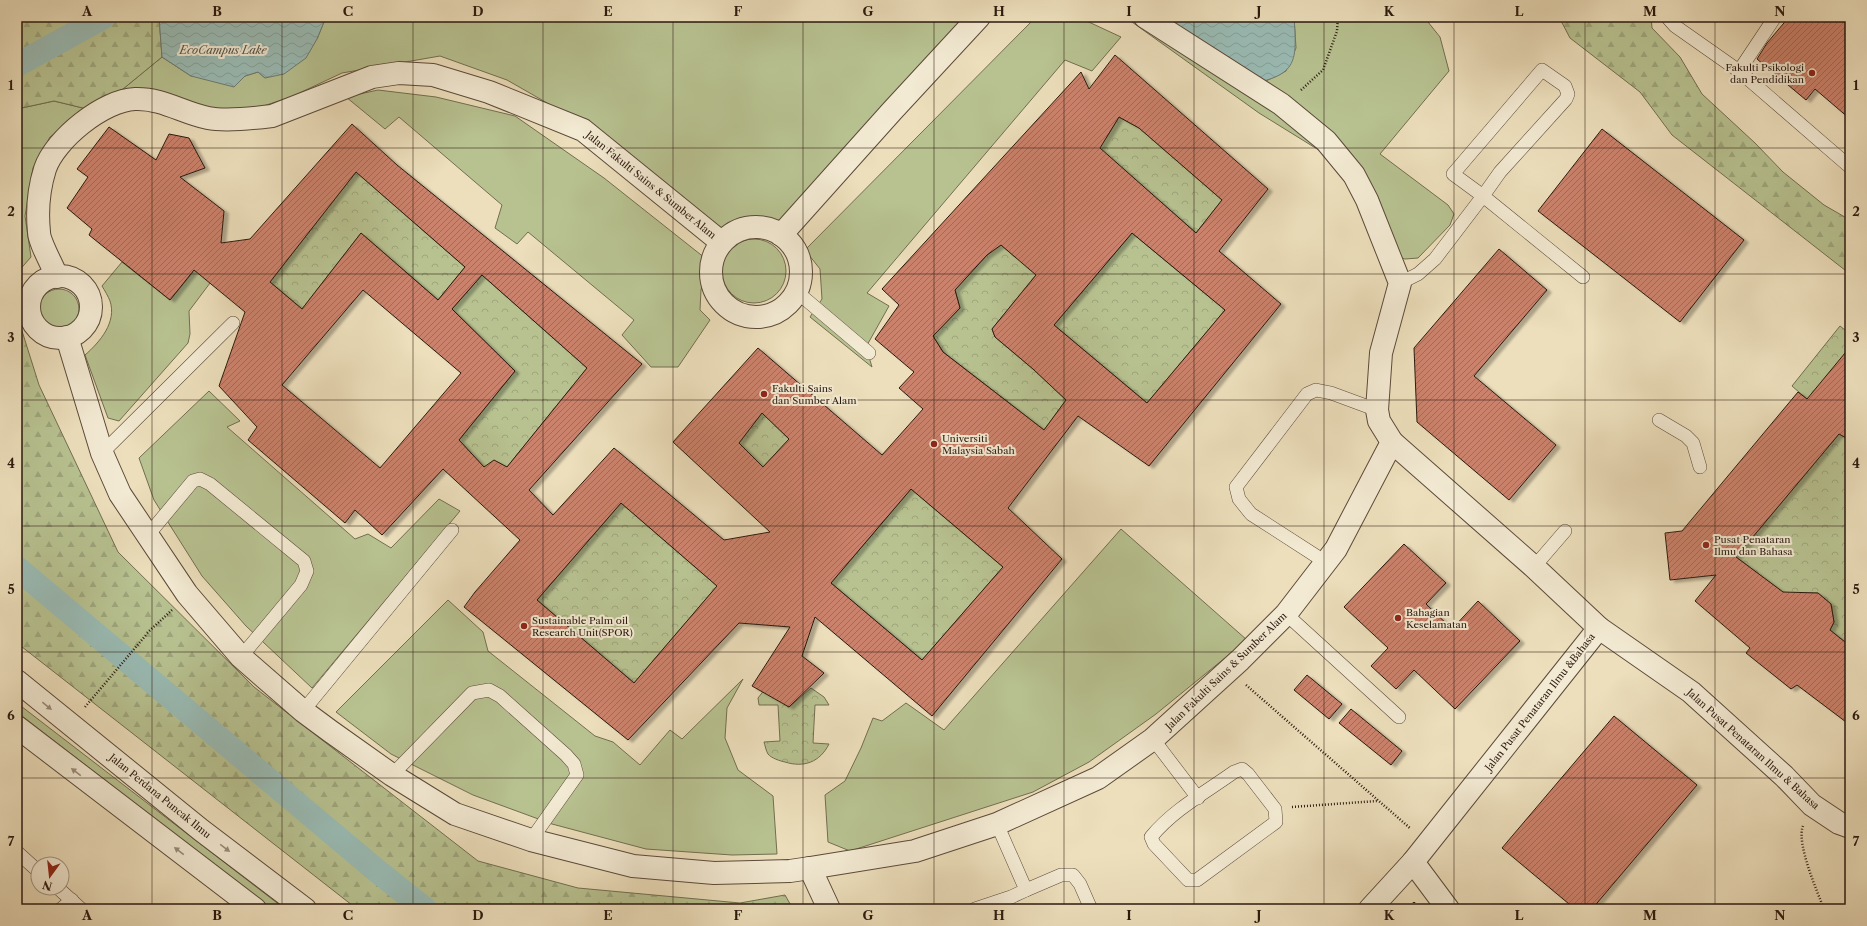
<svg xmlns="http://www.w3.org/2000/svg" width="1867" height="926" viewBox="0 0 1867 926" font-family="'Libre Caslon Text',serif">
  <defs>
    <pattern id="forest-firs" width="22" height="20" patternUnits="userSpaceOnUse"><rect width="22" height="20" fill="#b8c291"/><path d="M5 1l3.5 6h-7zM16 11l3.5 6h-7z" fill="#9ea67c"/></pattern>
    <pattern id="park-crowns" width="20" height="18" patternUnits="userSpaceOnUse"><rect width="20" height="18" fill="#b8c291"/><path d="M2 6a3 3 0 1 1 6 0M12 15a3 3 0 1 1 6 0" fill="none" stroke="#9ea67c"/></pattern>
    <pattern id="water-waves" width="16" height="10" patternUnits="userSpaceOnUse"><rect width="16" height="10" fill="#9abcb5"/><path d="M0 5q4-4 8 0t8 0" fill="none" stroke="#85a19a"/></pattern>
    <pattern id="building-hatch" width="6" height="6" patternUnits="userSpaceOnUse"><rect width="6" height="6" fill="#cb826c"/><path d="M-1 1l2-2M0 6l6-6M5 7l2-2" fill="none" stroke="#a56a57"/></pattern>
    <filter id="shadow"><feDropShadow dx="4.5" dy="2.5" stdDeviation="1" flood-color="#0004"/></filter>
  </defs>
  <rect width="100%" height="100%" fill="#eddfbc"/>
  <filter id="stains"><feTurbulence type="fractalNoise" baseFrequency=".005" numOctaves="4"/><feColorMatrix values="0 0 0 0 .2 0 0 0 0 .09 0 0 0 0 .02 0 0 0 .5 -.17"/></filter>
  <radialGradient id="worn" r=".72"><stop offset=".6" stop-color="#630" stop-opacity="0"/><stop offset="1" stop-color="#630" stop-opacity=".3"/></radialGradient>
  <g fill="#b8c291" stroke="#726e50">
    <polygon points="326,17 985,17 788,232 747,226 725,237 596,131 507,80 440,56 342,73 291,97 248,111 211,110 161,94 123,89 162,57 191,76 245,76 258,72 265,78 317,39"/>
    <polygon points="1036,17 1078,17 1121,37 1092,71 1065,60 867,293 889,306 866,347 872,367 810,317 822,299 820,269 805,250"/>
    <polygon points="1125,17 1145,17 1266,81 1286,71 1296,48 1294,17 1424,17 1440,37 1449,71 1380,154 1448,205 1454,214 1450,225 1418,258 1405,259 1392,255 1330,157 1259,113"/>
    <polygon points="378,90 436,97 515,116 604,178 710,262 701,290 700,310 710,320 678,367 651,367 622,335 634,320 528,232 517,244 495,228 502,205 399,117 385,129 346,97"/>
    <polygon points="54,101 87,109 50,137 33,168 25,216 31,257 17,273 17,109"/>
    <circle cx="754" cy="271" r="32"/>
    <path d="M122 262 170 300 193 272 184 265 216 275 189 311 190 334 188 343 119 421 108 418 85 355C100 342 117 322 110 301 108 296 105 291 102 286Z"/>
    <circle cx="59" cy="309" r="20"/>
    <polygon points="209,391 240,421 227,427 355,539 368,534 391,548 439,499 460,511 312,688 246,626 202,576 154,500 139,458"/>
    <polygon points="1121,529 1247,640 1156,714 1089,762 1033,792 850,851 828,842 825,795 845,781 861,748 873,718 882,721 906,703 944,730"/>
    <polygon points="448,600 483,632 488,651 595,736 613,742 640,765 670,730 682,739 743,679 727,708 725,738 738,770 773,796 777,854 732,855 646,849 552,824 473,795 391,754 336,712"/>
    <polygon points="17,703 285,909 271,909 17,712"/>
  </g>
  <g fill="url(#forest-firs)" stroke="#726e50">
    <polygon points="28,17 159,17 162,57 123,89 103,97 87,109 54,101 17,109 17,24"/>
    <polygon points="1559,17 1651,17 1652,28 1680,57 1702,94 1755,143 1783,172 1824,205 1850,220 1850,274 1672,135 1640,92 1570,38"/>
    <polygon points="17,315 39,385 118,552 254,687 478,861 578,888 740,903 785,895 793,909 357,909 17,643"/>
  </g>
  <g fill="url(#park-crowns)" stroke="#726e50">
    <polygon points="1119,117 1139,128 1222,200 1196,233 1122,168 1064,240 1099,144 1106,138"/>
    <polygon points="356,172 465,267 438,300 361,233 302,309 270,282"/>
    <polygon points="1132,233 1225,310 1147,403 1054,325"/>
    <polygon points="1030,244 1048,260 992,329 995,337 1033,369 1066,400 1044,430 943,352 933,336 960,308 955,290 987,255 1001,245 1016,258"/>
    <polygon points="482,275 587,368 507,467 484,467 459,440 515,371 452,309"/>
    <polygon points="1840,326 1850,334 1850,359 1807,399 1792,386"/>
    <polygon points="762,413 789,439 763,467 739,443"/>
    <polygon points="1839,434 1850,440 1850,646 1830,630 1834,622 1831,604 1818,593 1797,593 1793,600 1736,557"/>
    <polygon points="911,489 1003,567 922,660 831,583"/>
    <polygon points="621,503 717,586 634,683 537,600"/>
    <path d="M811 688 824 697 829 705H815L813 743 829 744C820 762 804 768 785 762 780 761 771 758 768 754 766 751 765 745 764 742L780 741 778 705H759L758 698 765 689 789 707Z"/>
  </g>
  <g fill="url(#water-waves)" stroke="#6e7b73">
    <polygon points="159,17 326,17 317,39 306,58 284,74 265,78 258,72 245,76 234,87 191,76 162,57"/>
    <path d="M1145 17H1294C1297 61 1298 75 1250 84Z"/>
  </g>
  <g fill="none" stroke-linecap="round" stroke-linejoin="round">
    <g stroke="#9abcb5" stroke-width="24">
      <polyline points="17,65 104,17"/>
      <polyline points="17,568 376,870 425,909"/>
    </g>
  </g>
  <g fill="url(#building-hatch)" stroke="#2b190f" fill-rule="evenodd" filter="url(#shadow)">
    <polygon points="1789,17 1850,17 1850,119 1815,89 1806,100 1757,59 1767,43"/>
    <path d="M1115 55 1268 189 1219 251 1281 304 1149 466 1078 416 1008 508 1062 559 932 716 815 617 802 656 824 673 789 707 752 686 790 627 739 623 628 740 464 607 475 592 520 540 443 469 382 535 355 510 345 523 248 440 257 427 219 386 245 312 194 270 170 300 89 235 92 229 67 208 88 177 77 169 109 127 156 160 169 134 189 138 205 168 180 177 224 211 221 243 250 239 352 124 397 165 642 364 529 490 553 515 614 448 724 540 770 532 673 442 758 348 882 455 923 409 899 388 914 372 875 339 899 305 882 289 1081 72 1089 89ZM1119 117 1139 128 1222 200 1196 233 1100 148ZM356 172 465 267 438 300 361 233 302 309 270 282ZM1132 233 1225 310 1147 403 1054 325ZM1001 245 1036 275 992 329 995 337 1033 369 1066 400 1044 430 943 352 933 336 960 308 955 290 987 255ZM482 275 587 368 507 467 494 460 484 467 459 440 515 371 452 309ZM363 290 461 373 380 468 282 385ZM762 413 789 439 763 467 739 443ZM911 489 1003 567 922 660 831 583ZM621 503 717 586 634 683 537 600Z"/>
    <polygon points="1602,129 1744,240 1680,322 1538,211"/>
    <polygon points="1499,249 1547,290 1474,376 1556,445 1509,500 1417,422 1414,348"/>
    <polygon points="1850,347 1850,440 1839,434 1736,557 1783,592 1818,593 1831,604 1834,622 1830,630 1850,646 1850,725 1797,685 1791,689 1746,653 1750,648 1695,601 1716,575 1670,580 1665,533 1682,531 1798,392 1807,399"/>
    <polygon points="1404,544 1446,583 1426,604 1452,629 1478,601 1520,641 1455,709 1414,670 1396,689 1371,666 1388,648 1344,607"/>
    <polygon points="1307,675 1342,704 1329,719 1294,690"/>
    <polygon points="1351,709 1402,751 1391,765 1339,723"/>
    <polygon points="1614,716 1697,785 1592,909 1575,909 1502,848"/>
  </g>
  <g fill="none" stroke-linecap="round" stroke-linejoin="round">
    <g stroke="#5c4a3a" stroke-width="14">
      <g id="service">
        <polyline points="1667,17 1675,26 1739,71"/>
        <polyline points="1775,17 1739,71 1850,167"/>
        <polyline points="1400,283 1418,274 1435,259 1483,196 1453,174 1542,70 1565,86 1568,94 1566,99 1500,172 1483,196 1583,277"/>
        <polyline points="797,292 869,353"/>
        <polyline points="1659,420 1686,436 1693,443 1700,467"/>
        <polyline points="102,453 233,323"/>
        <polyline points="148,535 193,481 200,479 210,484 304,561 307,571 301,585 241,657"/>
        <polyline points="1327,563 1251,514 1239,499 1236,487 1307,394 1316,390 1331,393 1377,410"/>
        <polyline points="1534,567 1565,531"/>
        <polyline points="1286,614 1399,717"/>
        <polyline points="303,711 452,530"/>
        <polyline points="1153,739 1198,798"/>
        <path d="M1242 769 1248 774 1275 809 1276 822 1197 880H1188L1154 844 1151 837C1173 810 1206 792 1234 772Z"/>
        <polyline points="392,775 472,693 489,690 500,696 566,755 574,764 577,775 531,840"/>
        <polyline points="17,852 38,871"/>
        <polyline points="58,888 81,909"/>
        <polyline points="1026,890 1061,875 1073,875 1080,884 1091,909"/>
        <polyline points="61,909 72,900"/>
        <polyline points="975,909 1011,897 1026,890 997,824"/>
      </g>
    </g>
    <g stroke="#5c4a3a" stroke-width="24">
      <g id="minor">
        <circle cx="756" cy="272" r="45"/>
        <polyline points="781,235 892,111 979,17"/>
        <circle cx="60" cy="307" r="31"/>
        <path d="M57 277C53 266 39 242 39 232 37 212 39 188 45 169 55 139 104 100 135 99 162 98 183 113 208 118 224 121 256 118 272 116L372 77 399 73 433 75 489 92 583 130 721 242"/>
        <polyline points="67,337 102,453 120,494 187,594 241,657 303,711 330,731 392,775 455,814 531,840 633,866 714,873 790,871 810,868 829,909"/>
        <polyline points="1392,442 1534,567 1599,628 1413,862"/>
        <polyline points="1599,628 1691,692 1784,776 1812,805 1839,823 1850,827"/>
        <polyline points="17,681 201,830 305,909"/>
        <polyline points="17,727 255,909"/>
        <polyline points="810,868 915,851 997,824 1098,778 1153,739 1240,660 1286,614 1336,549 1392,442 1379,421 1377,410 1381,353 1400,283 1367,200 1354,175 1326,141 1281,104 1145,17"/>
        <polyline points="1370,909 1413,862 1448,909"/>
      </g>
    </g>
    <g stroke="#2b190f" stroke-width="2.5" stroke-dasharray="1 2" stroke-linecap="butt">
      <polyline points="1301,90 1323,70 1337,31 1338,17"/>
      <polyline points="147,633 172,610"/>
      <polyline points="1246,685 1411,829"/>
      <polyline points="85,707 146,635"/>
      <polyline points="1292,807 1377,801"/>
      <path d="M1803 826C1796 843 1817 891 1824 909"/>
      <polyline points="1414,902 1414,909"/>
    </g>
    <use href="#service" stroke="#f3ead3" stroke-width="13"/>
    <use href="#minor" stroke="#f3ead3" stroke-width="22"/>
  </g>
  <defs><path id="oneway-solid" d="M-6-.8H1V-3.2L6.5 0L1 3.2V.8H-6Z"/></defs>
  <g fill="#998c7b">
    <use href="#oneway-solid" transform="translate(47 706) rotate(39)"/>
    <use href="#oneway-solid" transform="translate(76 772) rotate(-143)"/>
    <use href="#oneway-solid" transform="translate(225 848) rotate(37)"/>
    <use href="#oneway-solid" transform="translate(179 851) rotate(-143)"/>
  </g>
  <path fill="none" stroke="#2b190f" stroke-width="1" stroke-opacity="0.55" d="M152 17V909M282 17V909M413 17V909M543 17V909M673 17V909M803 17V909M934 17V909M1064 17V909M1194 17V909M1324 17V909M1454 17V909M1585 17V909M1715 17V909M17 148H1850M17 274H1850M17 400H1850M17 526H1850M17 652H1850M17 778H1850"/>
  <g fill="#8f2418" stroke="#f3ead3" stroke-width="1.5">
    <circle cx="1812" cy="73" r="4"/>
    <circle cx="764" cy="394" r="4"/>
    <circle cx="934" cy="444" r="4"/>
    <circle cx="1706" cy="545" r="4"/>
    <circle cx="1398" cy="618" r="4"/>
    <circle cx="524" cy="626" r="4"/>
  </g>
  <g text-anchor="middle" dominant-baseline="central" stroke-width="4" stroke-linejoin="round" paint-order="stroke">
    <g font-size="10" fill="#2b190f" stroke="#f3ead3" text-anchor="start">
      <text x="1804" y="67" text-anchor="end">Fakulti Psikologi<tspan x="1804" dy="12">dan Pendidikan</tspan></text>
      <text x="772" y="388">Fakulti Sains<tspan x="772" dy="12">dan Sumber Alam</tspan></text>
      <text x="942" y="438">Universiti<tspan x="942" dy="12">Malaysia Sabah</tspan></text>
      <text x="1714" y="539">Pusat Penataran<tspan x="1714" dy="12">Ilmu dan Bahasa</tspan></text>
      <text x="1406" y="612">Bahagian<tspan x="1406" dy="12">Keselamatan</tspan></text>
      <text x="532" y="620">Sustainable Palm oil<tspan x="532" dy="12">Research Unit(SPOR)</tspan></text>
    </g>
    <g font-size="10" fill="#2b190f" stroke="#f3ead3">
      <text transform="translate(651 185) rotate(39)">Jalan Fakulti Sains &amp; Sumber Alam</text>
      <text transform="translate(1226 671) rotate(-44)">Jalan Fakulti Sains &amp; Sumber Alam</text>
      <text transform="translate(1540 702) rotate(-52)">Jalan Pusat Penataran Ilmu &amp;Bahasa</text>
      <text transform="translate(1753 749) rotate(42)">Jalan Pusat Penataran Ilmu &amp; Bahasa</text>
      <text transform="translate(160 796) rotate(39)">Jalan Perdana Puncak Ilmu</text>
    </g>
    <g font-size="11" font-style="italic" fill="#525249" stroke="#f3ead3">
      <text x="223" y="50">EcoCampus Lake</text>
    </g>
  </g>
  <rect width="1867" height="926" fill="none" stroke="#eddfbc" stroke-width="44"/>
  <g transform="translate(50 876) rotate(195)"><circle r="19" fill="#f3ead3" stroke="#a39685"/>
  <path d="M0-3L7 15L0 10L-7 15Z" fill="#8f2418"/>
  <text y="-6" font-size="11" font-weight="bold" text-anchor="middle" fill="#2b190f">N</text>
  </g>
  <rect x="22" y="22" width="1823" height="882" fill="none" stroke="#2b190f" stroke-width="1.5"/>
  <g font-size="13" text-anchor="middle" font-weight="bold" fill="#2b190f">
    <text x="87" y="16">A</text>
    <text x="217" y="16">B</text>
    <text x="348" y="16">C</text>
    <text x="478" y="16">D</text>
    <text x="608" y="16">E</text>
    <text x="738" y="16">F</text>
    <text x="868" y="16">G</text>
    <text x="999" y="16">H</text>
    <text x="1129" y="16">I</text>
    <text x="1259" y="16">J</text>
    <text x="1389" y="16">K</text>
    <text x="1519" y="16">L</text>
    <text x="1650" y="16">M</text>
    <text x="1780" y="16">N</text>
    <text x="11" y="90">1</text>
    <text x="1856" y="90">1</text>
    <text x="11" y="216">2</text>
    <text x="1856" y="216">2</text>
    <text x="11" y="342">3</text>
    <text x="1856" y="342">3</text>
    <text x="11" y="468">4</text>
    <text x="1856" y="468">4</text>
    <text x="11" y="594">5</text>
    <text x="1856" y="594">5</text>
    <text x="11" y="720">6</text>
    <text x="1856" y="720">6</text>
    <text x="11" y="846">7</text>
    <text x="1856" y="846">7</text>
    <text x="87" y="920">A</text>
    <text x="217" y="920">B</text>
    <text x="348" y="920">C</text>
    <text x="478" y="920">D</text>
    <text x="608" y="920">E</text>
    <text x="738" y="920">F</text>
    <text x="868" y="920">G</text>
    <text x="999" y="920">H</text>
    <text x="1129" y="920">I</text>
    <text x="1259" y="920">J</text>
    <text x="1389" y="920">K</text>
    <text x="1519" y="920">L</text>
    <text x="1650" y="920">M</text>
    <text x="1780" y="920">N</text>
  </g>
  <rect width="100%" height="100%" filter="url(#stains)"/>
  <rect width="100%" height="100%" fill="url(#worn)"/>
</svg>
